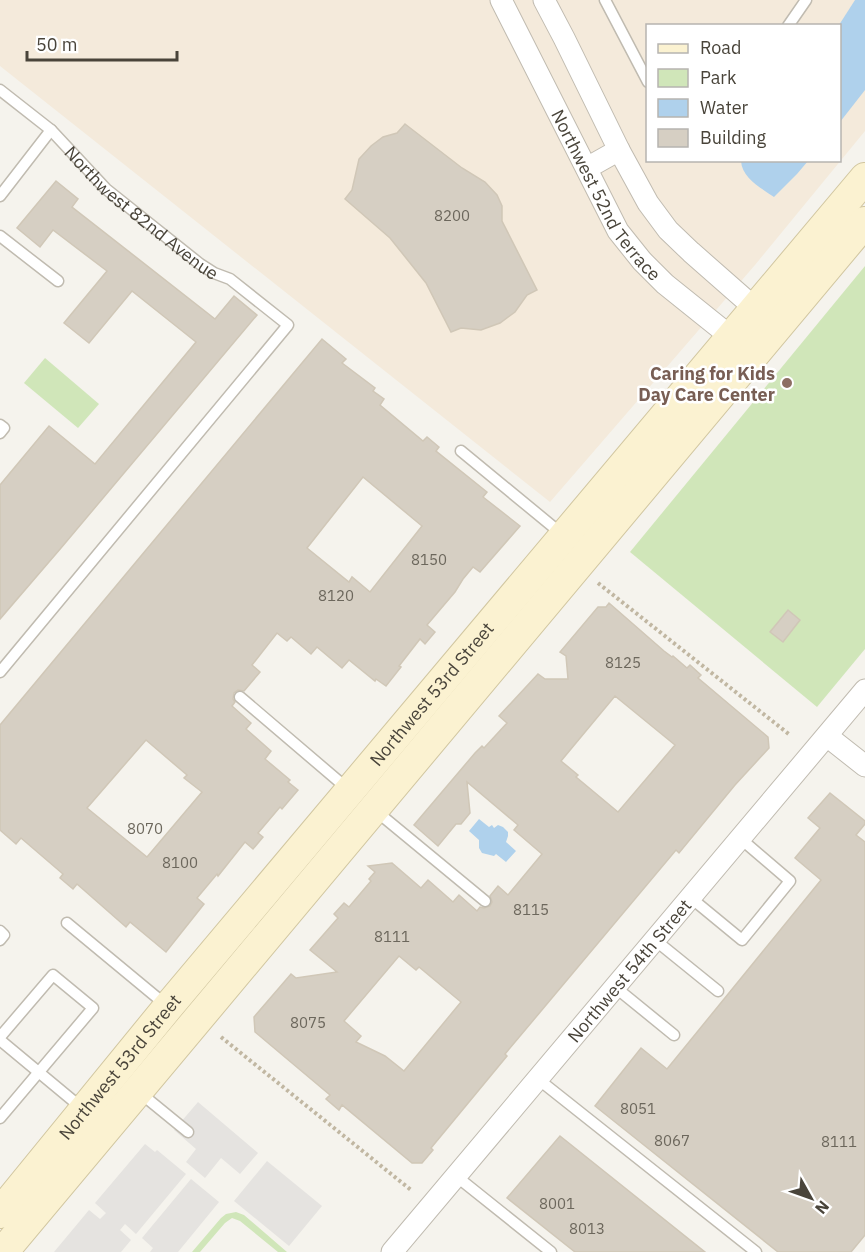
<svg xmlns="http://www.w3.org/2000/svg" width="865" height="1252" viewBox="0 0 865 1252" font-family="'IBM Plex Sans',sans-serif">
  <rect width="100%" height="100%" fill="#f5f3ed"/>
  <path fill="#f4eadb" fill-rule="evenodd" d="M0 0H865V131L755 265 550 502 0 66ZM648 26H840V160H648Z"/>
  <g fill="#d0e6b9">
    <polygon points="865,266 865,649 817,707 630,552"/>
    <polygon points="45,358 99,404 78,428 24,383"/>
    <polygon points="236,1212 244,1215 287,1252 278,1252 240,1221 232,1218 225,1223 200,1252 192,1252 221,1218 226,1214"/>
  </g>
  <g fill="#e5e3e0">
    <polygon points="198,1102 258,1153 240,1174 221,1158 205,1178 186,1162 196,1149 174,1130"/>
    <polygon points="145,1144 155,1152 157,1150 186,1174 136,1234 125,1224 120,1230 131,1240 121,1252 54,1252 89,1210 100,1219 106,1213 95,1203"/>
    <polygon points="267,1161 322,1206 289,1246 234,1201"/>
    <polygon points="191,1179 219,1202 178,1252 150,1252 153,1248 142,1238"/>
  </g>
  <g fill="#afd1ec">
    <polygon points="855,0 865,0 865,90 840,122 839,25"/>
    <path d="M741 161V160L808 161 797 174 774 197C761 188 742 178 741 161Z"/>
    <polygon points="479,819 489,827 492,825 494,828 498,825 503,827 508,832 508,836 506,842 516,851 506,862 496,854 494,856 482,853 479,848 479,840 469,831"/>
  </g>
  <g fill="#d6cfc3" stroke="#d0c7b7" stroke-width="1.5" fill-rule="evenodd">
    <polygon points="405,124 462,168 485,182 497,195 502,206 502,221 537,290 527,295 515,312 500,323 481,330 461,328 451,332 426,283 390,238 345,199 352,190 359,159 371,146 383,137 397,133"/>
    <polygon points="56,181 78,199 72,207 215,319 234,296 257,315 61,548 0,619 0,485 49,426 95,464 196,342 132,291 89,343 64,323 107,271 53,230 40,247 17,228"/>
    <path d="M322 339 346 359 342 363 375 388 373 391 384 399 380 405 423 441 427 437 439 447 436 451 487 492 483 497 520 526 480 572 473 567 463 579 455 592 427 625 435 632 425 644 420 639 399 666 401 667 386 686 376 679 375 681 349 660 342 668 317 647 311 654 291 637 287 641 277 633 252 665 260 672 244 691 238 690 234 693 233 699 235 702 232 706 251 723 246 729 271 751 265 759 290 780 288 782 298 790 282 809 280 807 258 833 263 837 253 849 245 842 218 876 217 874 197 898 204 904 166 952 130 922 126 927 77 884 73 889 60 878 63 874 21 838 16 844 0 830V725ZM363 477 422 526 370 592 352 577 349 582 307 548ZM146 740 187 775 184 778 202 792 147 857 87 808Z"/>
    <path d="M609 603 664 651 672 657 673 656 687 668 690 665 701 675 698 678 768 737 769 748 735 785 679 853 676 850 505 1054 507 1056 431 1148 433 1150 422 1163H412L342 1105 339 1110 326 1099 330 1095 255 1032 254 1017 291 974 296 978 337 972 310 950 338 918 334 914 344 903 349 907 371 881 369 879 375 872 368 866 392 863 421 888 428 880 453 902 459 895 477 911 480 907 484 908 490 906 492 902 490 896 498 886 508 895 542 854 514 830 518 825 467 782 470 813 461 824H456L438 846 414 825 475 753 482 746 484 748 507 723 499 716 538 674 545 679H568L566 656 560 652 598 607H606ZM615 696 675 745 618 812 576 777 578 775 561 761ZM399 956 416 970 419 967 461 1002 404 1071 385 1056 356 1042 361 1036 344 1021Z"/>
    <polygon points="788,610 800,620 783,642 770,632"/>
    <polygon points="830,793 865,821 865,824 856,835 865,842 865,1235 851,1252 778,1252 595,1106 641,1048 667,1069 821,880 795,858 820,828 808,818"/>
    <polygon points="560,1136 705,1252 575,1252 507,1198"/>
  </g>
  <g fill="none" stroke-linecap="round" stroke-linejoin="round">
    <g stroke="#c0bbb0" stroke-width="13">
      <g id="lane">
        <polyline points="605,0 648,82"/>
        <polyline points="788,26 806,0"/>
        <path id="s1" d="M0 90 51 130 106 189 200 264 214 273 230 279 288 325 0 672"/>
        <polyline points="0,196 51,130"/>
        <polyline points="0,236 58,281"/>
        <polyline points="0,425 4,428 0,433"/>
        <polyline points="461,451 563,535"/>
        <polyline points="240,697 349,790"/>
        <polyline points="376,811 485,901"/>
        <polyline points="691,898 742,940 790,881 741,839"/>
        <polyline points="67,923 166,1005"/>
        <polyline points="0,931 4,935 0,940"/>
        <polyline points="655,940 718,991"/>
        <polyline points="615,987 674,1035"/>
        <polyline points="0,1037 53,975 93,1008 0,1118"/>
        <polyline points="0,1040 83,1109"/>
        <polyline points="538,1079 756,1252"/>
        <polyline points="139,1092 188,1132"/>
        <polyline points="456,1176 551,1252"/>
      </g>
    </g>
    <g stroke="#c0bbb0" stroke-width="23">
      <g id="street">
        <path id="s2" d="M501 0 618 231 642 261 665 284 741 345"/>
        <polyline points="544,0 564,38 619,150 648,203 668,230 691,252 765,317"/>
        <polyline points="587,168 619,150"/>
        <polyline points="827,736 865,766"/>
        <path id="s3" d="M392 1252 865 690"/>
      </g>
    </g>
    <g stroke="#d1c6a0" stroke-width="32">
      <g id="secondary">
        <path id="s4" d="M0 1213 168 1007 865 178"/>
        <polyline points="3,1252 865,222"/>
      </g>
    </g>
    <g stroke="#c1b7a2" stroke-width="4" stroke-dasharray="3 3" stroke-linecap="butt">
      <polyline points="598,583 790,735"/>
      <polyline points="221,1037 411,1190"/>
    </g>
    <use href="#lane" stroke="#fff" stroke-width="10"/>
    <use href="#street" stroke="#fff" stroke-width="21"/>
    <use href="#secondary" stroke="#fbf2d1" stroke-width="30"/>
  </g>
  <circle fill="#8d6e63" stroke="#fff" stroke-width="2" cx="787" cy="383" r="6"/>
  <g text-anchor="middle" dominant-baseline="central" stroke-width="5" stroke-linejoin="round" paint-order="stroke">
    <g font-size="15" fill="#6c675c">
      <text x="452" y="215">8200</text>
      <text x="429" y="559">8150</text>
      <text x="336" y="595">8120</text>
      <text x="623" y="662">8125</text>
      <text x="145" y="828">8070</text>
      <text x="180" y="862">8100</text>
      <text x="531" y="909">8115</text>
      <text x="392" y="936">8111</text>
      <text x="308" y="1022">8075</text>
      <text x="638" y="1108">8051</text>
      <text x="672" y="1140">8067</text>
      <text x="839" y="1141">8111</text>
      <text x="557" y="1203">8001</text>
      <text x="587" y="1228">8013</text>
    </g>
    <g font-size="18" fill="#49443a" stroke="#fff">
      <text stroke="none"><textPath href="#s2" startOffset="222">Northwest 52nd Terrace</textPath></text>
      <text stroke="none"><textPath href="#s1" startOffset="188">Northwest 82nd Avenue</textPath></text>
      <text stroke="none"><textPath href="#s4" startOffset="675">Northwest 53rd Street</textPath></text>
      <text stroke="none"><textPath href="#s3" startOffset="368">Northwest 54th Street</textPath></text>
      <text stroke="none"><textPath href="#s4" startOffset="189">Northwest 53rd Street</textPath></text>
    </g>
    <g font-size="18" font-weight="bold" fill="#785e54" stroke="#fff" text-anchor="end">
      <text x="775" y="373">Caring for Kids<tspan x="775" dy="21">Day Care Center</tspan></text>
    </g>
  </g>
  <rect x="646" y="24" width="195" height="138" fill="#ffffff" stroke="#b6b4b0" stroke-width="1.5"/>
  <rect x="658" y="44" width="30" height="9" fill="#fbf2d1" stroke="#b6b4b0" stroke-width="1.5"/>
  <text x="700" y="54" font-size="18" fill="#49443a">Road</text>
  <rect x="658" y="69" width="30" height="18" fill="#d0e6b9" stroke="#b6b4b0" stroke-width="1.5"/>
  <text x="700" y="84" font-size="18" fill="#49443a">Park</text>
  <rect x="658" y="99" width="30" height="18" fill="#afd1ec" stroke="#b6b4b0" stroke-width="1.5"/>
  <text x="700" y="114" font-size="18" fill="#49443a">Water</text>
  <rect x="658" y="129" width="30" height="18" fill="#d6cfc3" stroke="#b6b4b0" stroke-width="1.5"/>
  <text x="700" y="144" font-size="18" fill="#49443a">Building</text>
  <g transform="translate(811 1198) rotate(130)" stroke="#ffffff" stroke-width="4.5" paint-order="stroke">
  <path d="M0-4.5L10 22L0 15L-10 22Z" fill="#49443a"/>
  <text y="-9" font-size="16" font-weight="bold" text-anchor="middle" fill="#49443a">N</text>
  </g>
  <path d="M27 51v9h150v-9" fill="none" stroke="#49443a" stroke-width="3"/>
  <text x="36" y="51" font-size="18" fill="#49443a" stroke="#ffffff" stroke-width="4.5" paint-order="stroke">50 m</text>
</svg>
